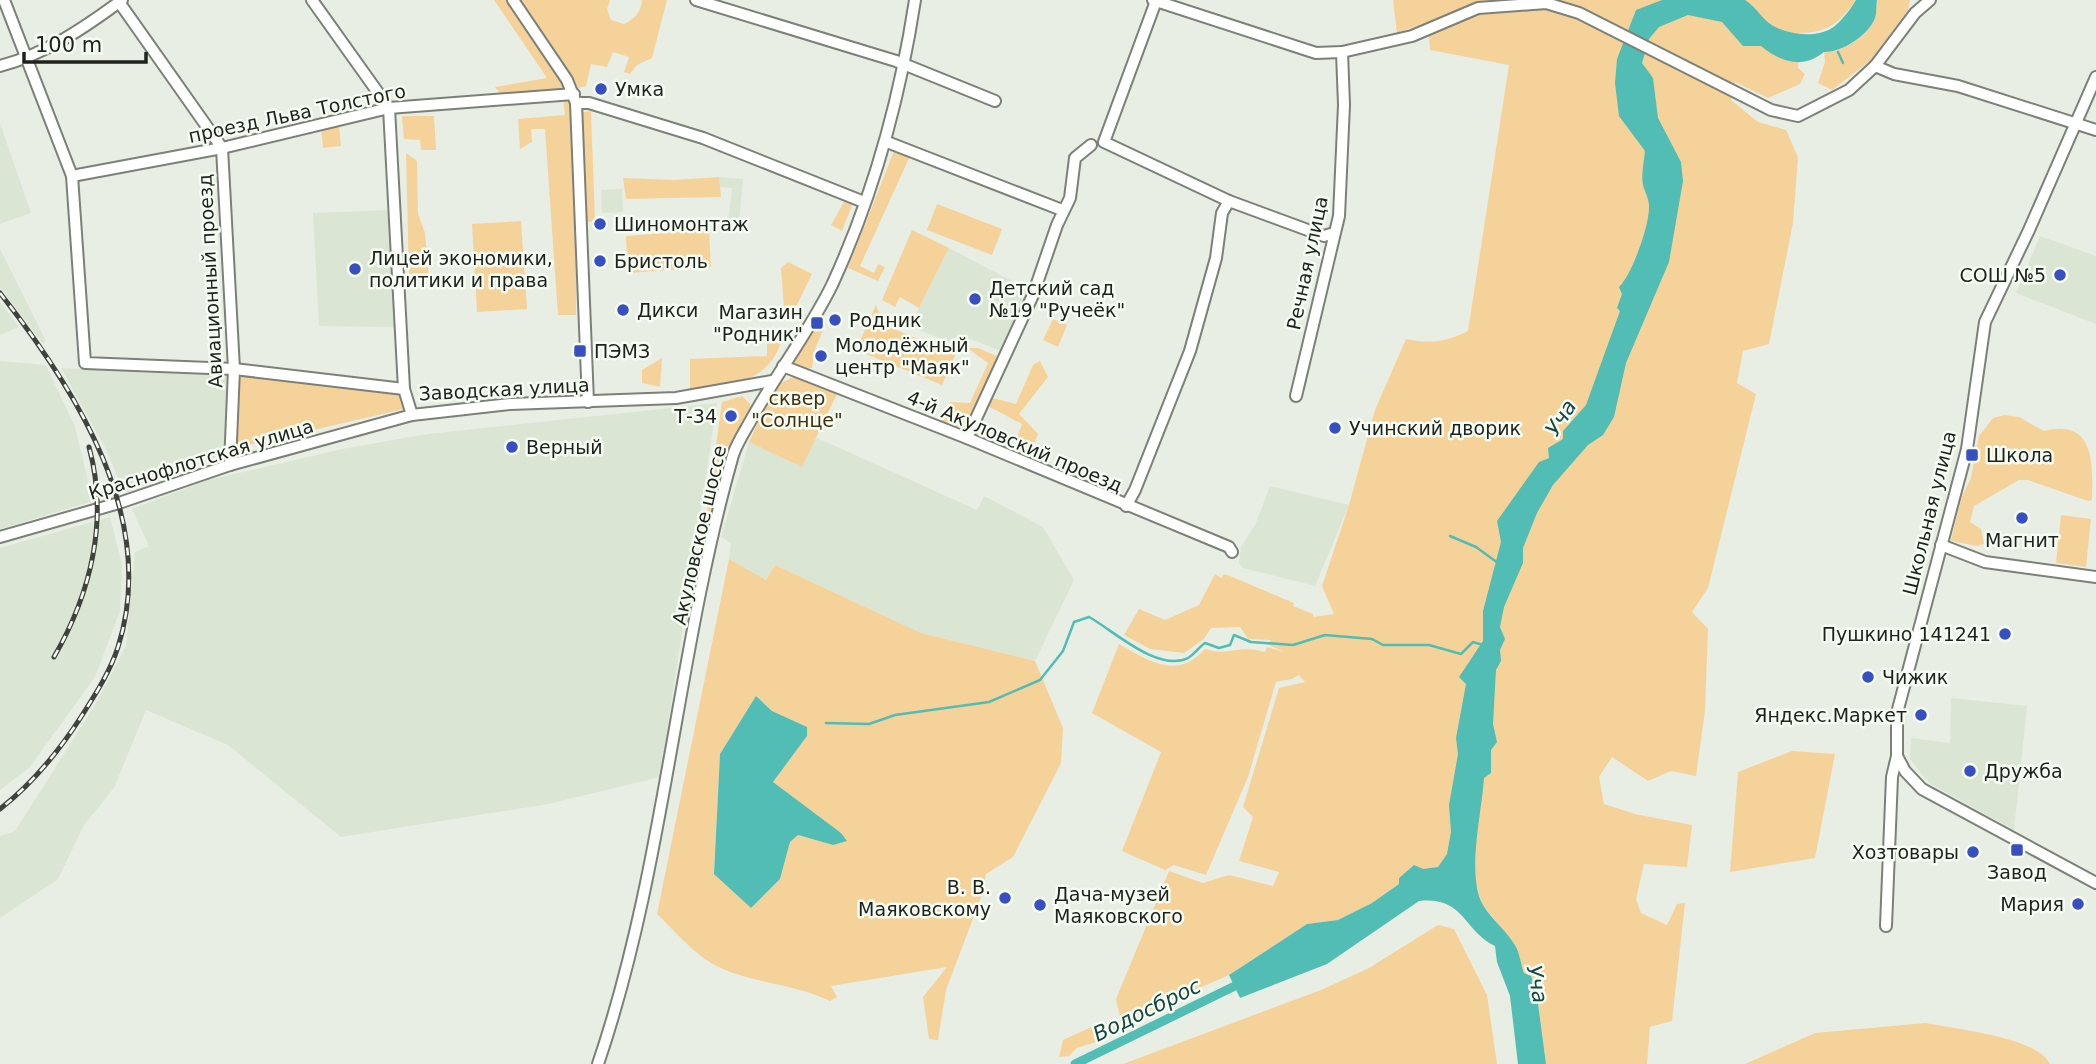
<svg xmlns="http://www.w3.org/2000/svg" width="2096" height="1064" viewBox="0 0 2096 1064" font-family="'DejaVu Sans',sans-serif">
  <rect width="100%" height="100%" fill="#e8eee4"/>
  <g fill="#dbe5d4">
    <polygon points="0,123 31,213 0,224"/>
    <polygon points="719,177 743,179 739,224 728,223 732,188 718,187"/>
    <polygon points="622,189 623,212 602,213 601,190"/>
    <polygon points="391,210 395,327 319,326 313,213"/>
    <polygon points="2040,236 2096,256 2096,324 2016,293"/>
    <polygon points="949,248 1031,291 1003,352 958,334 953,343 916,329 919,321 914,318"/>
    <polygon points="0,249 46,341 42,343 0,287"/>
    <polygon points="0,302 19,327 0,335"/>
    <polygon points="0,361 46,365 75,427 93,501 0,529"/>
    <polygon points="61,368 228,376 225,454 124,493 107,451"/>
    <polygon points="717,403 660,777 548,804 341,837 228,745 146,710 114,788 84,825 58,879 0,918 0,836 15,831 95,705 126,646 135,552 149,546 132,509 208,480 347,448 428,434"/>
    <polygon points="815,437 977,510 984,496 1043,527 1074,580 1035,661 921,633 775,565 766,580 729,559 731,543 721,537 749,442 802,466"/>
    <polygon points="1270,486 1349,505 1315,586 1243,568 1239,563 1241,547 1255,525"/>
    <polygon points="110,517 122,565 120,611 95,677 29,768 0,790 0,548"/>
    <polygon points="1951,698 2027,706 2014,830 1929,783 1910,759 1911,738 1950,743"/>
  </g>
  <g fill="#f6d29b" fill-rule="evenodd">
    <path d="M494 0H610L607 9 611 20 624 24C635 19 641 12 642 0H667L652 58 637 65 630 74 624 72 629 57 613 52 607 67 591 64 586 86 558 93 504 98 495 87 547 78Z"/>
    <path d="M1393 0H1856C1840 23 1827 33 1799 33L1798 68 1805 74 1800 84 1768 98 1735 82 1731 100 1758 122 1786 130 1798 157 1793 223 1769 344 1743 351 1737 383 1756 394 1708 588 1692 612 1708 629 1705 711 1696 776 1671 771 1648 781 1612 757 1599 777 1604 804 1635 814 1692 825 1687 867 1644 864 1636 899 1641 913 1667 925 1677 904 1685 903 1672 1021 1650 1027 1647 1064H1546L1536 988 1531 976 1524 973 1514 944 1482 904 1474 878 1438 867 1423 870 1414 865 1399 878V884L1372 903 1338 920 1307 924 1229 975 1122 1022 1120 1030 1103 1040 1077 1048 1069 1056 1059 1057 1063 1040 1098 1024 1121 1021 1116 999 1169 871 1203 883 1229 875 1273 886 1279 872 1239 861 1253 817 1243 807 1279 688 1305 682 1299 675 1292 679 1276 682 1248 777 1206 875 1174 865 1165 870 1122 851 1161 752 1092 713 1119 644C1151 662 1177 680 1205 649 1229 657 1236 644 1265 652L1267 647 1284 652 1267 644 1271 640 1248 639 1240 627 1211 628 1204 639 1184 653 1150 649 1124 635 1139 609 1165 620 1199 605 1215 574 1221 578 1224 574 1230 576 1294 603 1293 606 1313 614V617L1334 614 1322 586 1349 505 1375 410 1406 339C1430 344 1446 342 1468 331L1509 65 1430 50 1428 22 1397 33Z"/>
    <path d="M1877 0H1910L1908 10 1870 61 1832 90 1818 83 1825 62 1824 52C1841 54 1869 35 1875 18 1877 13 1876 5 1877 0Z"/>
    <polygon points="563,98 577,100 577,113 591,111 595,221 582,223 577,130 576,315 558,315 545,129 531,129 532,142 520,149 518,119 565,115"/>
    <polygon points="402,116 434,116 436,150 421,150 420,140 404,139"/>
    <polygon points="339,125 341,146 323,148 321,127"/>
    <polygon points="894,151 910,156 860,266 874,273 878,264 885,267 878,281 848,268"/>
    <polygon points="406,153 417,161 418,214 425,233 429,277 409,277"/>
    <polygon points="719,177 721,197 626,199 623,178 674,180"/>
    <polygon points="845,200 853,203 842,231 831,225"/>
    <polygon points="937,204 1002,229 992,255 927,230"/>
    <polygon points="521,221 527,309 477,312 472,224"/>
    <polygon points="709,230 711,267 628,273 626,236"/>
    <polygon points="912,230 949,248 919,308 900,297 895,307 882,300"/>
    <polygon points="788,262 812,274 792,315 785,321 781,268"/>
    <polygon points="876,305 880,315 873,330 877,322 935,346 939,345 957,351 942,385 856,350"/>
    <polygon points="1053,319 1067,325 1058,347 1043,340"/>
    <polygon points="826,323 815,349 812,368 806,369 793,362 816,327"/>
    <path d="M767 340 781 342C768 384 728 385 690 391V359L767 356Z"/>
    <polygon points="967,348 978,348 1001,358 971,424 964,429 941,421 950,402 970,403 988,363"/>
    <polygon points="662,358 660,387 642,383 642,370"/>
    <polygon points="1040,361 1048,377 1019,414 1038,434 1029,456 1013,449 1022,424 986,405 992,398 1016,404 1033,365"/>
    <polygon points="239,374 401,394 404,409 236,448"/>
    <polygon points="795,376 837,394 802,467 749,442 775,386"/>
    <polygon points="742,396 751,405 730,452 712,512 707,511 722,402"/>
    <path d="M2005 415 2019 417 2044 431C2095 418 2093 464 2092 500L2088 501 2028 480H2019L1974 506 1970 522 1981 529 1984 544 1977 546 1951 541 1961 499 1971 478 1979 436 1993 418Z"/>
    <polygon points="2061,515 2091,519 2086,567 2056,563"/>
    <path d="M729 559 766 580 775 565 921 633 1035 661 1063 728 1061 763 1013 857 986 874 983 892 946 990 938 1040 929 1039 923 997 947 967 831 986 837 997 830 1001C792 982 739 983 705 959 688 947 673 929 657 914ZM756 696 772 711 807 727V736L773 782 811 812 833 845 798 835 790 842 780 879 751 908 714 873 720 754Z"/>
    <polygon points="1792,751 1835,754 1815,858 1730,872 1738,772"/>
    <polygon points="1438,925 1454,929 1487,995 1497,1064 1123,1064 1321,990 1369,968"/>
    <path d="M1926 1023C1954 1029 2038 1037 2050 1064H1745L1815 1033Z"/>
  </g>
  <g fill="#51bdb4">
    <path d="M1662 0H1745C1755 6 1760 16 1769 23 1784 35 1820 40 1836 25 1843 19 1852 7 1856 0H1877C1876 5 1877 13 1875 18 1869 35 1841 53 1824 52 1803 69 1782 63 1761 46H1743L1722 22 1688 15 1659 27 1649 39 1642 63 1653 78 1658 118 1681 162 1683 181 1669 262 1626 363 1614 417 1603 435 1588 445 1553 485 1537 513 1523 548V563L1504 607 1500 627 1505 639 1500 650 1501 661 1496 670 1493 724 1497 742 1491 750V773L1484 778C1482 812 1466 876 1483 905 1492 920 1508 932 1516 947 1520 955 1521 965 1524 973L1531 976 1536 988 1546 1064H1518L1510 996 1497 962 1495 946C1463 931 1465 896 1419 901L1327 964 1240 998 1229 975 1307 924 1338 920 1372 903 1399 884V878L1414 865 1423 869 1438 867 1447 854 1451 832 1449 805 1458 754 1456 738 1466 684 1459 677 1483 641V611L1501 542 1497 521 1539 462 1549 458 1548 448 1563 439V431L1586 405 1620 311 1617 308 1622 294 1619 287C1632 275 1650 224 1649 206 1649 199 1645 192 1643 185 1641 174 1644 162 1645 151L1619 116 1615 83 1617 59 1636 10Z"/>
    <polygon points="756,696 772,711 807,727 807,736 773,782 841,833 847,841 833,845 798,835 790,842 780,879 751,908 714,874 720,754"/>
  </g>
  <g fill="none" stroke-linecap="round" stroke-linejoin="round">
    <g stroke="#51bdb4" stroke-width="2.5">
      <polyline points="1838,52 1843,63"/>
      <polyline points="1450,536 1476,547 1498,563"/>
      <path d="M826 723 869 724 895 715 989 702 1040 680 1063 651 1074 622 1089 617C1113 630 1158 673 1188 658 1195 654 1199 647 1205 643L1219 648 1230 645 1234 635 1251 642 1293 645 1325 635 1372 639 1383 645H1429L1461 654 1473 642 1483 645"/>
    </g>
    <polyline stroke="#51bdb4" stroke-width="9" points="1075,1064 1243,982"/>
    <g stroke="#7c8178" stroke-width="14">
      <g id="minor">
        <polyline points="4,0 72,176 85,363 234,369 404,389 412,415"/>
        <polyline points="312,0 389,108 404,389"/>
        <polyline points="513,0 567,80 576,103 588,402"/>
        <polyline points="696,0 896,61 995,101"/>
        <polyline points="1153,0 1316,53 1342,52 1412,36 1478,8 1546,3 1579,13 1771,110 1798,116 1849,90 1875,66 1915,13 1930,0"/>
        <polyline points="1156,1 1104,142 1229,201 1324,236 1334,233"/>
        <polyline points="119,2 222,148 234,369 230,465"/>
        <path d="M0 66C46 54 84 28 122 0"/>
        <polyline points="1875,66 1894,74 1958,86 2096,130"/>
        <polyline points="576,103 589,103 703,138 864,202"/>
        <polyline points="887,142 1062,210"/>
        <polyline points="72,176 222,148 389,108 574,94"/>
        <polyline points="783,366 967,438 1229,547 1232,552"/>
        <polyline points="1296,396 1339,216 1344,105 1342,52"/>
        <polyline points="967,438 1033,295 1057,225 1070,198 1075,158 1091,145"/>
        <polyline points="1126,506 1135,490 1190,351 1216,258 1222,213 1229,201"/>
        <polyline points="0,537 119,503 230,465 412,415 510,404 676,398 772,381"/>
        <polyline points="1941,545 1985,562 2096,577"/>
        <polyline points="1897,756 1905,771 1922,789 2096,883"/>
        <polyline points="1886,926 1892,777 1897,756 1897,713 1967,449 1985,322 2029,230 2096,77"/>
        <path d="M598 1064C665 867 676 655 733 455 737 443 745 431 751 420 776 374 809 332 832 285 874 194 900 98 915 0"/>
      </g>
    </g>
    <use href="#minor" stroke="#fff" stroke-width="10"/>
    <g stroke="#40423e" stroke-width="5">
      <g id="rail">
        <path d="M0 293C76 390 159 519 118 647 110 672 95 695 81 717 59 751 32 784 0 809"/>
        <path d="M54 657C91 593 109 520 89 447"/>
      </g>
    </g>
    <use href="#rail" stroke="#f5fcf1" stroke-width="2.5" stroke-dasharray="8" stroke-linecap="butt"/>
  </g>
  <g fill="#374fc1" stroke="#f5fcf1" stroke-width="2.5">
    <circle cx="601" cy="89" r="7"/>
    <circle cx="600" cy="224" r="7"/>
    <circle cx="600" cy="261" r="7"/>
    <circle cx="355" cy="269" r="7"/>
    <circle cx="2060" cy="275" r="7"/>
    <circle cx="975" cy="299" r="7"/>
    <circle cx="623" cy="310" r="7"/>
    <circle cx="835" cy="320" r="7"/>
    <rect x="810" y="316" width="14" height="14" rx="3.5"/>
    <rect x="573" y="344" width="14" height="14" rx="3.5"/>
    <circle cx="821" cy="356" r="7"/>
    <circle cx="731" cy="416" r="7"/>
    <circle cx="1335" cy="428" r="7"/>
    <circle cx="512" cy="447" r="7"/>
    <rect x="1965" y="448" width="14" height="14" rx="3.5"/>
    <circle cx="2022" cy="518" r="7"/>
    <circle cx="2005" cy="634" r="7"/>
    <circle cx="1868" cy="677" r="7"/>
    <circle cx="1921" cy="715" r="7"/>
    <circle cx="1970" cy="771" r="7"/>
    <rect x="2010" y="843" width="14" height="14" rx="3.5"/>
    <circle cx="1973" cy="852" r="7"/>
    <circle cx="1005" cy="898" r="7"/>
    <circle cx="2078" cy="904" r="7"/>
    <circle cx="1040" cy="905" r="7"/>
  </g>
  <g text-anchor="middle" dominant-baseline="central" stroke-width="5" stroke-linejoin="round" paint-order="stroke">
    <g font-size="19" fill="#1f211e" stroke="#f5fcf1" text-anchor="start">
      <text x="615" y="89">Умка</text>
      <text x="614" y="224">Шиномонтаж</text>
      <text x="369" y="258">Лицей экономики,<tspan x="369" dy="22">политики и права</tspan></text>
      <text x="614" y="261">Бристоль</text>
      <text x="2046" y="275" text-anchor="end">СОШ №5</text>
      <text x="989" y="288">Детский сад<tspan x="989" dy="22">№19 "Ручеёк"</tspan></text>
      <text x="637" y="310">Дикси</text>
      <text x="803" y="312" text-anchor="end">Магазин<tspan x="803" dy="22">"Родник"</tspan></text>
      <text x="849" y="320">Родник</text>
      <text x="835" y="345">Молодёжный<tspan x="835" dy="22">центр "Маяк"</tspan></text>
      <text x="594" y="351">ПЭМЗ</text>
      <text x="717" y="416" text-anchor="end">Т-34</text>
      <text x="1349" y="428">Учинский дворик</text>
      <text x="526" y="447">Верный</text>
      <text x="1986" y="455">Школа</text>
      <text x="2022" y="540" text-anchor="middle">Магнит</text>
      <text x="1991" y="634" text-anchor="end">Пушкино 141241</text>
      <text x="1882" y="677">Чижик</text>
      <text x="1907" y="715" text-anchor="end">Яндекс.Маркет</text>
      <text x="1984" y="771">Дружба</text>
      <text x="1959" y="852" text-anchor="end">Хозтовары</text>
      <text x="2017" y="872" text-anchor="middle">Завод</text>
      <text x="991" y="887" text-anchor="end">В. В.<tspan x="991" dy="22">Маяковскому</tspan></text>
      <text x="1054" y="894">Дача-музей<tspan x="1054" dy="22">Маяковского</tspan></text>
      <text x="2064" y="904" text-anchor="end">Мария</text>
    </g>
    <g font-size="19" fill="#1f211e" stroke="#f5fcf1">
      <text transform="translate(297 113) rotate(-12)">проезд Льва Толстого</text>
      <text transform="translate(1307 263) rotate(-78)">Речная улица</text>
      <text transform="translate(210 281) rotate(-93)">Авиационный проезд</text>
      <text transform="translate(504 389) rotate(-3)">Заводская улица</text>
      <text transform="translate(1015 441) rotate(23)">4-й Акуловский проезд</text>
      <text transform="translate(201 459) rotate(-17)">Краснофлотская улица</text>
      <text transform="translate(1929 513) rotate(-76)">Школьная улица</text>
      <text transform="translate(699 535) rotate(-77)">Акуловское шоссе</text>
    </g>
    <g font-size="19" fill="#412f10" stroke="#f5fcf1">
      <text x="797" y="398">сквер<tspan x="797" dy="22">"Солнце"</tspan></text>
    </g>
    <g font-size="21" font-style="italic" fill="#144541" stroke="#f5fcf1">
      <text transform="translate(1561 418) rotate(-58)">Уча</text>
      <text transform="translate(1537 984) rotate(79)">Уча</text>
      <text transform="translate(1147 1010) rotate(-26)">Водосброс</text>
    </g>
  </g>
  <path d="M24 52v10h122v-10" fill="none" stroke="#1f211e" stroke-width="3.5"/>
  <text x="35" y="52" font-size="21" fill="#1f211e" stroke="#f5fcf1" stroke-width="5" paint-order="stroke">100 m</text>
</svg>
